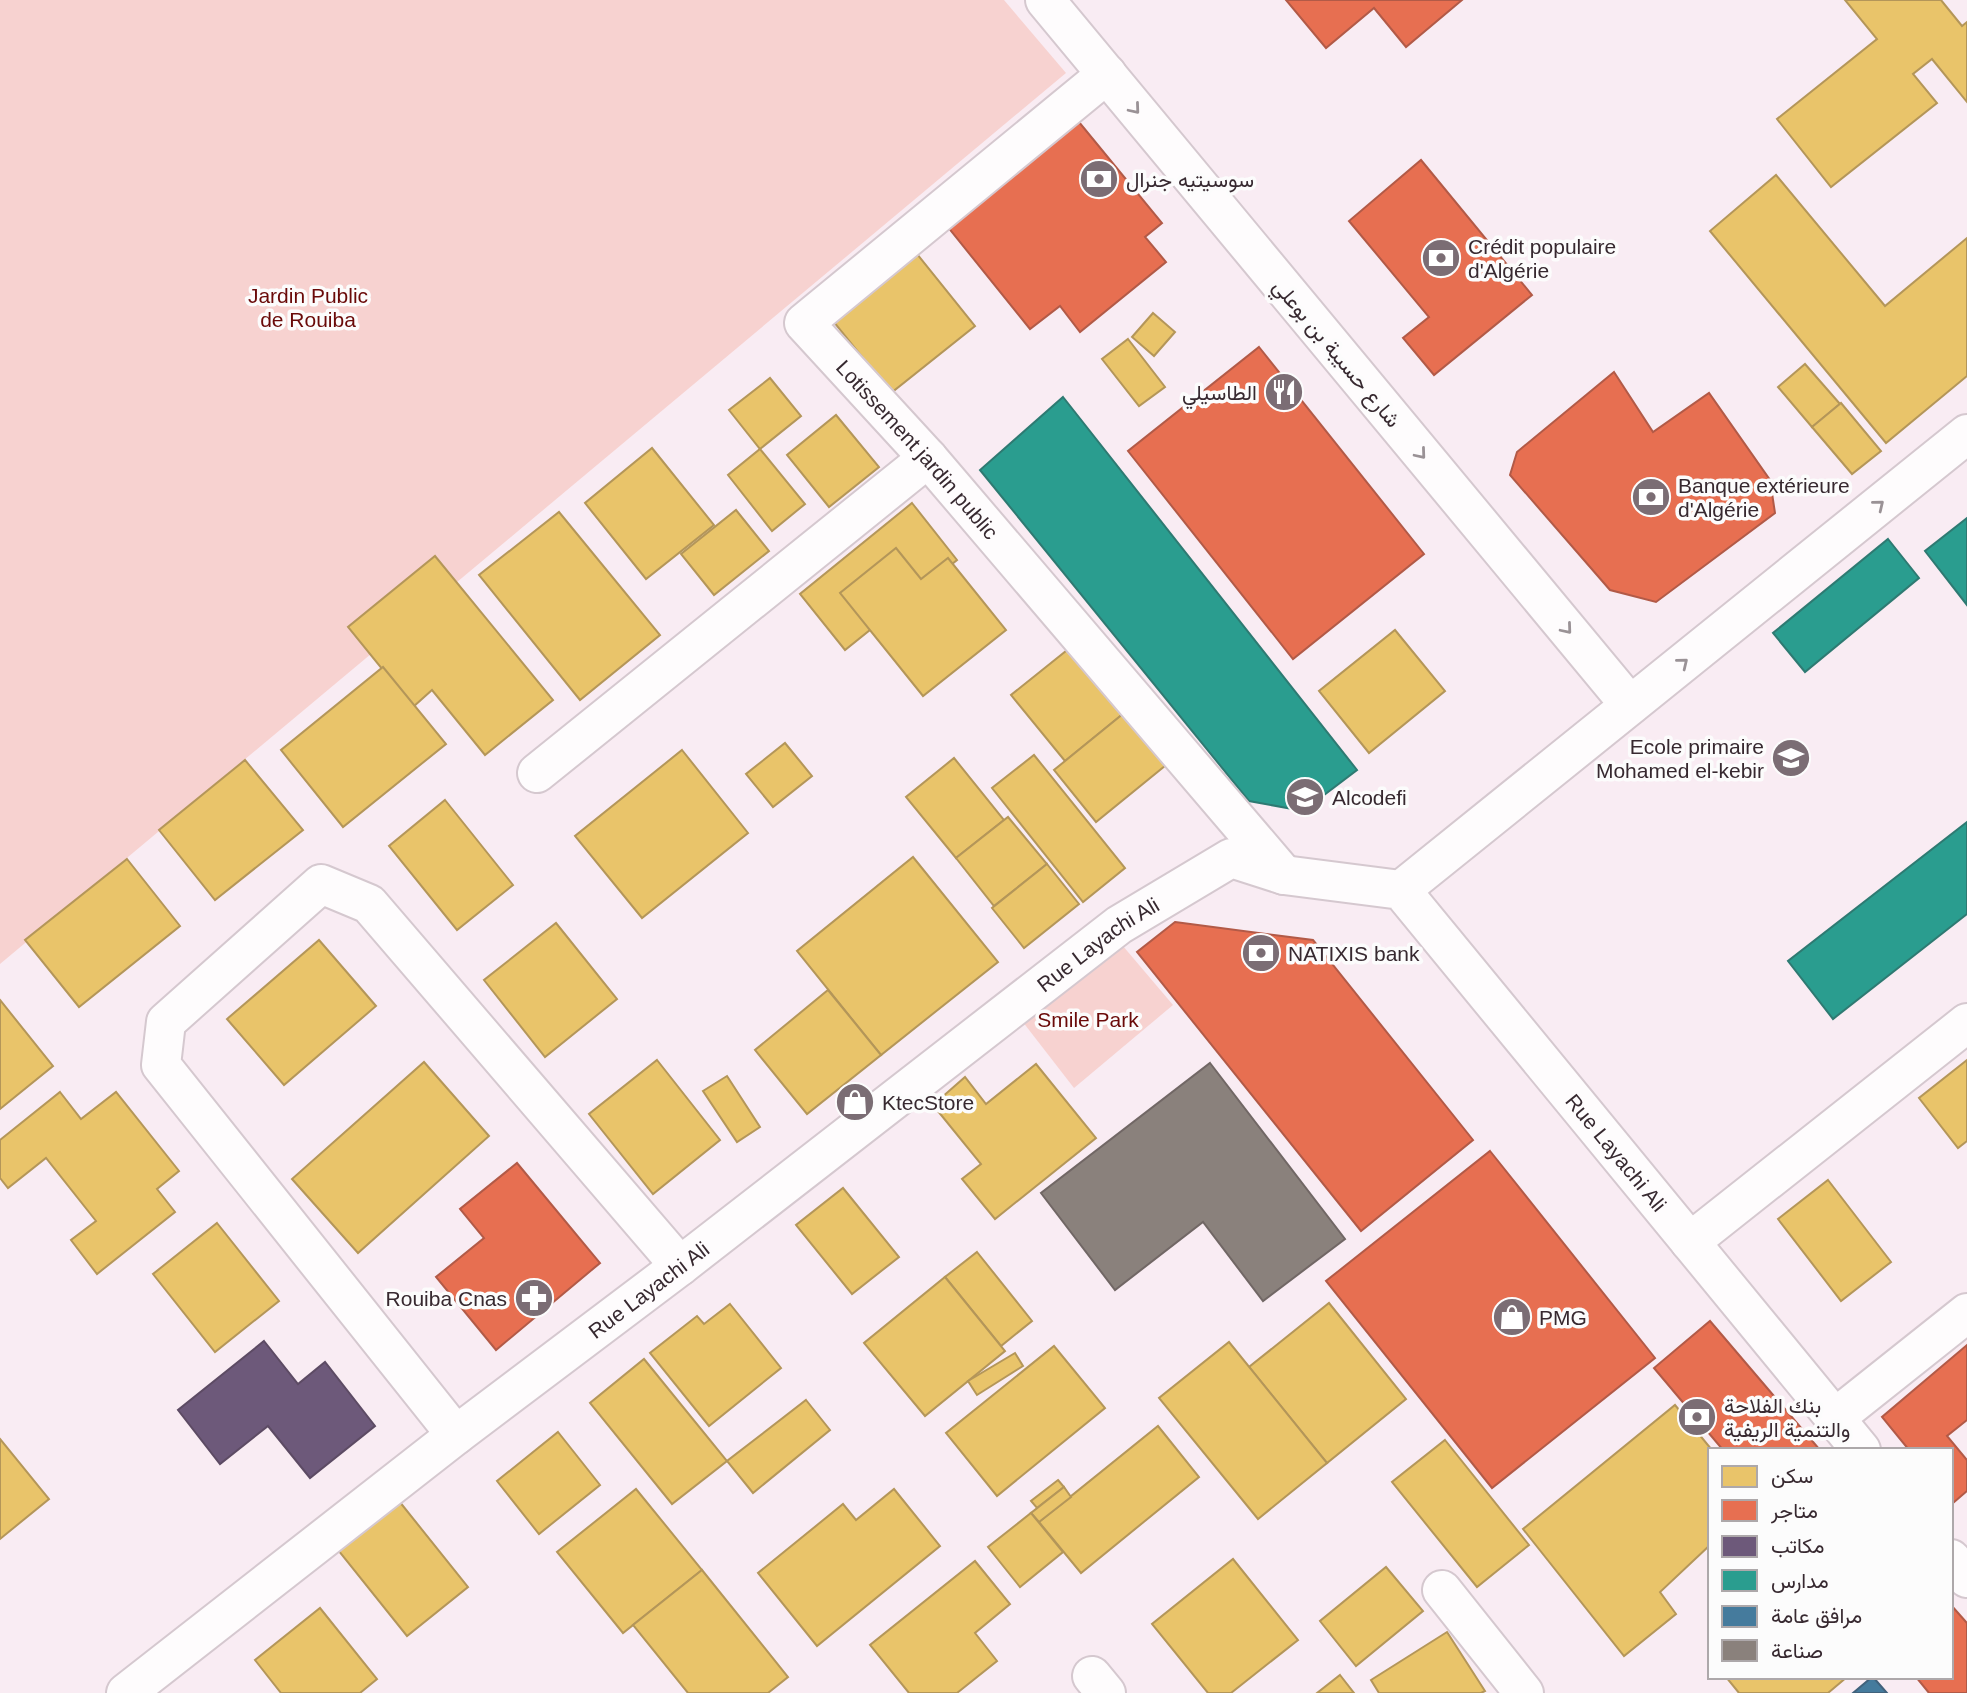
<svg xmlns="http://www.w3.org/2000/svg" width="1967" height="1693" viewBox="0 0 1967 1693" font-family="Helvetica,Vazirmatn,sans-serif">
  <rect width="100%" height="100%" fill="#f9ecf3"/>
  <g fill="#f7d2d0">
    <polygon points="0,0 1004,0 1066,73 0,964"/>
    <polygon points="1117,939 1173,1005 1074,1088 1019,1017"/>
  </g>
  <g fill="#e9c46a" stroke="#b49659" stroke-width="2">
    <polygon points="1845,0 1941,0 1962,26 1967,22 1967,102 1932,59 1913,74 1937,103 1831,187 1777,119 1877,39"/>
    <polygon points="1776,175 1885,306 1967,238 1967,376 1886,443 1710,231"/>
    <polygon points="913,249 975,326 891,393 829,316"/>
    <polygon points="1153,313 1175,332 1154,356 1132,337"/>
    <polygon points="1128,339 1165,387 1139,406 1102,359"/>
    <polygon points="1805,364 1840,404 1812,427 1778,387"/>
    <polygon points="770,378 801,416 760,449 729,410"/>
    <polygon points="1841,403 1881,451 1852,474 1812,427"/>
    <polygon points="836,415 879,467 829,507 787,455"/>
    <polygon points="652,448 714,525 646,579 585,503"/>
    <polygon points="760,449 805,504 772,531 728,475"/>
    <polygon points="912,503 957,560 845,650 800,594"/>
    <polygon points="736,510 769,551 714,595 681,554"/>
    <polygon points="559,512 660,635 580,700 479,575"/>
    <polygon points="896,548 921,579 948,558 1006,630 923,696 840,593"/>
    <polygon points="435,556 553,700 485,755 432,690 413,707 348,627"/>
    <polygon points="1395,630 1445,691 1369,753 1319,691"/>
    <polygon points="1076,643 1129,709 1065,761 1011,695"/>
    <polygon points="383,667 446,744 343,827 281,750"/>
    <polygon points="1129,709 1171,761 1096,822 1054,770"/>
    <polygon points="785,743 812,776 773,807 746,774"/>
    <polygon points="682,750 748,833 642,918 575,836"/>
    <polygon points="1034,755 1125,868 1083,902 992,788"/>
    <polygon points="954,758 1004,820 956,858 906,797"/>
    <polygon points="245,760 303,830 215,900 159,830"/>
    <polygon points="445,800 513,885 457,930 389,846"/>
    <polygon points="1008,817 1047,864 994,906 956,858"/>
    <polygon points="913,857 998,962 881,1055 797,951"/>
    <polygon points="127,859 180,926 79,1007 25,940"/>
    <polygon points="1047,864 1079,904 1024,948 992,908"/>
    <polygon points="556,923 617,999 545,1057 484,980"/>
    <polygon points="319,940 376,1006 284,1085 227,1019"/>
    <polygon points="828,990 881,1055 807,1114 755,1050"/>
    <polygon points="0,1000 53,1066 0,1109"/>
    <polygon points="657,1060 720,1140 653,1194 589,1114"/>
    <polygon points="1967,1060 1967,1141 1958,1148 1919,1098"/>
    <polygon points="424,1062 489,1136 358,1253 292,1179"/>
    <polygon points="1036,1064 1096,1138 995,1219 962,1179 981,1164 933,1105 965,1077 986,1104"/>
    <polygon points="727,1076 760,1127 737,1142 703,1091"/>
    <polygon points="60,1092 81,1119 116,1092 179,1171 157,1189 175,1212 97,1274 71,1240 96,1221 46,1158 8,1188 0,1178 0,1140"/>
    <polygon points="1828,1180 1891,1262 1841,1301 1778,1219"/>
    <polygon points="843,1188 899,1257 852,1294 796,1225"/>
    <polygon points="217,1223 279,1301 215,1352 153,1274"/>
    <polygon points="977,1252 1032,1321 1001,1346 945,1277"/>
    <polygon points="945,1277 1005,1351 925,1416 864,1343"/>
    <polygon points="1329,1303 1406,1399 1327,1463 1249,1367"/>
    <polygon points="730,1304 781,1368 709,1426 650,1353 697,1316 704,1324"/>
    <polygon points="1229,1342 1327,1463 1258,1519 1159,1398"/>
    <polygon points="1054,1346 1105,1408 997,1496 946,1433"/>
    <polygon points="1015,1353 1023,1366 977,1395 968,1381"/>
    <polygon points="644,1359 727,1461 672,1504 590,1403"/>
    <polygon points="806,1400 830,1430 753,1493 727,1461"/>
    <polygon points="1675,1405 1712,1450 1710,1450 1710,1545 1660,1592 1676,1614 1624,1656 1523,1529"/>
    <polygon points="1158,1426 1199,1477 1081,1573 1039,1522"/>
    <polygon points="558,1432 600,1485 539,1534 497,1481"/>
    <polygon points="0,1439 49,1499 0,1539"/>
    <polygon points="1445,1440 1529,1545 1477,1587 1392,1482"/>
    <polygon points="1058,1480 1064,1487 1037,1508 1031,1501"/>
    <polygon points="1064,1487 1071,1497 1039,1522 1031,1513"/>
    <polygon points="636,1489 702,1570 623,1633 557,1552"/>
    <polygon points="894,1489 940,1546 817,1646 758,1573 843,1504 856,1520"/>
    <polygon points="399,1501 468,1587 407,1636 338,1550"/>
    <polygon points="1031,1513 1063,1552 1020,1587 988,1547"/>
    <polygon points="1233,1559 1298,1640 1231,1693 1208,1693 1152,1624"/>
    <polygon points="975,1561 1010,1604 975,1633 997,1661 957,1693 909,1693 870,1645"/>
    <polygon points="1386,1567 1423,1611 1356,1666 1320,1621"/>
    <polygon points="702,1570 788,1677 768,1693 688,1693 633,1625"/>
    <polygon points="320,1608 377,1679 360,1693 281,1693 255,1660"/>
    <polygon points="1447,1632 1485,1691 1481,1693 1379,1693 1371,1680"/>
    <polygon points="1340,1675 1354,1693 1317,1693"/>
    <polygon points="1726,1677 1847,1677 1828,1693 1739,1693"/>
  </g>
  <g fill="#e76f51" stroke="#b25a47" stroke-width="2">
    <polygon points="1286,0 1462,0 1406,47 1374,8 1326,48"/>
    <polygon points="1074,116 1162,223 1145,237 1166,262 1080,332 1060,306 1030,329 943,221"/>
    <polygon points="1421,160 1532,295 1434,375 1403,338 1429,317 1349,221"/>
    <polygon points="1259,347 1424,554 1293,659 1128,451"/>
    <polygon points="1614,372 1653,432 1709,393 1770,480 1775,513 1656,602 1610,590 1510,475 1517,452"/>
    <polygon points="1175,922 1313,940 1473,1140 1361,1231 1137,952"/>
    <polygon points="1490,1151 1655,1358 1492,1488 1326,1281"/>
    <polygon points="517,1163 600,1263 496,1350 436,1277 484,1238 460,1209"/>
    <polygon points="1710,1321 1820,1450 1723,1450 1654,1368"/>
    <polygon points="1967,1345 1967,1420 1947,1436 1967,1460 1967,1491 1953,1503 1951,1500 1951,1450 1909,1450 1882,1417"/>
    <polygon points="1951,1605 1967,1623 1967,1693 1929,1693 1916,1677 1951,1677"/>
  </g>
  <polygon fill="#6d597a" stroke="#5d4b64" stroke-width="2" points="264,1341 298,1384 325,1362 375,1426 310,1478 268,1426 220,1464 178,1410"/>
  <g fill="#2a9d8f" stroke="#2e7a72" stroke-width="2">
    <polygon points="1063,397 1357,770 1303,811 1249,801 980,470"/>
    <polygon points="1967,518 1967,605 1925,551"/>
    <polygon points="1888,539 1919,578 1805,672 1773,633"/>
    <polygon points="1967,822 1967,914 1833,1019 1788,961"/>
  </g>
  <polygon fill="#457b9d" stroke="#41627c" stroke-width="2" points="1873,1677 1887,1693 1853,1693 1872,1677"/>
  <polygon fill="#8a817c" stroke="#716765" stroke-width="2" points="1210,1063 1345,1239 1263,1301 1203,1222 1115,1290 1041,1193"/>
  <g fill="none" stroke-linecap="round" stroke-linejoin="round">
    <g stroke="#d5c8cf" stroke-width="42">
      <g id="minor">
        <polyline points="1045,0 1630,705"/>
        <path id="s1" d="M1107 74 804 323 928 458 1284 875"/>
        <polyline points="537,773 928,458"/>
        <polyline points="1401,890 1967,434"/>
        <polyline points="1690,1242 1967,1023"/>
        <polyline points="1835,1418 1967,1313"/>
        <polyline points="456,1435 161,1065 166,1022 321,884 369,904 680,1266"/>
        <polyline points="1951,1559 1967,1578"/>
        <polyline points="1442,1590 1524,1693"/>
        <polyline points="1092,1676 1106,1693"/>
        <path id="s2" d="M126 1693 456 1435 680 1266 1119 925 1231 858 1284 875 1401 890 1861 1450"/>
      </g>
    </g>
    <use href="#minor" stroke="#fefcfd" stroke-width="38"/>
  </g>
  <defs><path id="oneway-chevron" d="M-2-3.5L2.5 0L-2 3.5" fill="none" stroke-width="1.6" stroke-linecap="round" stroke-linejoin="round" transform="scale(1.75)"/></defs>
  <g stroke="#9a9296">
    <use href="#oneway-chevron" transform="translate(1135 109) rotate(50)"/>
    <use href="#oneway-chevron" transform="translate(1421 454) rotate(50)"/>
    <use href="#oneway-chevron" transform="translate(1879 505) rotate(-39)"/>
    <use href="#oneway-chevron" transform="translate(1567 629) rotate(50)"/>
    <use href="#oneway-chevron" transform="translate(1683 663) rotate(-39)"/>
  </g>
  <defs>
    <g id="bank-disc" transform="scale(2.0125)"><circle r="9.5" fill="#7b6d74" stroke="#fcfcfc"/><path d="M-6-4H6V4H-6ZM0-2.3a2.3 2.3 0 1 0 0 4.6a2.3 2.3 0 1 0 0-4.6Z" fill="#fff"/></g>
    <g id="restaurant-disc" transform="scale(2.0125)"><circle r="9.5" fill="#7b6d74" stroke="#fcfcfc"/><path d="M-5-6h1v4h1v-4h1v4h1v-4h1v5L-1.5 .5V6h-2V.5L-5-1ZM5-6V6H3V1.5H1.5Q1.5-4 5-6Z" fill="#fff"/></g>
    <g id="school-disc" transform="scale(2.0125)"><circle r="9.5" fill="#7b6d74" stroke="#fcfcfc"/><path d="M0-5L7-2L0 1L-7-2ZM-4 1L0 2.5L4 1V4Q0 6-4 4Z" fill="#fff"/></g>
    <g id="university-disc" transform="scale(2.0125)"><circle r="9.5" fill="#7b6d74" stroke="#fcfcfc"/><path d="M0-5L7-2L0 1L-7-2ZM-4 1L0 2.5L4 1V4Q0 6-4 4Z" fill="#fff"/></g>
    <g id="shop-disc" transform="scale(2.0125)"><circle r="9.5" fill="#7b6d74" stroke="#fcfcfc"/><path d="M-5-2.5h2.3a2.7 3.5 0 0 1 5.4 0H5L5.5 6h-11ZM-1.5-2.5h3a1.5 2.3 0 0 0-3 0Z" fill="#fff"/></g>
    <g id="pharmacy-disc" transform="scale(2.0125)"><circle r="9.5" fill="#7b6d74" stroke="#fcfcfc"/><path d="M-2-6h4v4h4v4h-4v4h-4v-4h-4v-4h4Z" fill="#fff"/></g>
  </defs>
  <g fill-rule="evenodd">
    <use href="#bank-disc" x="1099" y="179"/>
    <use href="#bank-disc" x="1441" y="258"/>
    <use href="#restaurant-disc" x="1284" y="392"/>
    <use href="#bank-disc" x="1651" y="497"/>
    <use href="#school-disc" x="1791" y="758"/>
    <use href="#university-disc" x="1305" y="797"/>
    <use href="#bank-disc" x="1261" y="953"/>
    <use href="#shop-disc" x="855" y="1102"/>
    <use href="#pharmacy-disc" x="534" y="1298"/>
    <use href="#shop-disc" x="1512" y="1317"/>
    <use href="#bank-disc" x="1697" y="1417"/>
  </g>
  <g text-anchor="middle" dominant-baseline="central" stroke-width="7" stroke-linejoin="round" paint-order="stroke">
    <g font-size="21" fill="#372930" stroke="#fcfcfc" text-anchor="start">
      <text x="1126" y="179">سوسيتيه جنرال</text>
      <text x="1468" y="246">Crédit populaire<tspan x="1468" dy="24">d'Algérie</tspan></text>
      <text x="1257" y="392" text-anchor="end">الطاسيلي</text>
      <text x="1678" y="485">Banque extérieure<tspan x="1678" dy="24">d'Algérie</tspan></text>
      <text x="1764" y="746" text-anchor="end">Ecole primaire<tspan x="1764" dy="24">Mohamed el-kebir</tspan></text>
      <text x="1332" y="797">Alcodefi</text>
      <text x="1288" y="953">NATIXIS bank</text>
      <text x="882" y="1102">KtecStore</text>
      <text x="507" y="1298" text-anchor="end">Rouiba Cnas</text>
      <text x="1539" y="1317">PMG</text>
      <text x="1724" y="1405">بنك الفلاحة<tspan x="1724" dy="24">والتنمية الريفية</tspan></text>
    </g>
    <g font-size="21" fill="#6a0a09" stroke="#fcfcfc">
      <text x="308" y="295">Jardin Public<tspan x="308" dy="24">de Rouiba</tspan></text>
      <text x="1088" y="1019">Smile Park</text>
    </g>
    <g font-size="21" fill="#372930" stroke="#fcfcfc">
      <text transform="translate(1337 353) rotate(50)">شارع حسيبة بن بوعلي</text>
      <text stroke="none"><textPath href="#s1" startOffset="562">Lotissement jardin public</textPath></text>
      <text stroke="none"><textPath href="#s2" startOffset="1227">Rue Layachi Ali</textPath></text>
      <text stroke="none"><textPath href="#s2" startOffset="1899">Rue Layachi Ali</textPath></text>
      <text stroke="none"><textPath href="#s2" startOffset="660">Rue Layachi Ali</textPath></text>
    </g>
  </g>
  <rect x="1708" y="1448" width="245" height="231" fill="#fcfcfc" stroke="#ada8aa" stroke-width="2"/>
  <rect x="1722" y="1466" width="35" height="21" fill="#e9c46a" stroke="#ada8aa" stroke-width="2"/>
  <text x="1771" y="1483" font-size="21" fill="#372930">سكن</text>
  <rect x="1722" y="1500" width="35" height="21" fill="#e76f51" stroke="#ada8aa" stroke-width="2"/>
  <text x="1771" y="1518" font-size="21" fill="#372930">متاجر</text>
  <rect x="1722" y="1536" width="35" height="21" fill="#6d597a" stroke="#ada8aa" stroke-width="2"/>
  <text x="1771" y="1553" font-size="21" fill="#372930">مكاتب</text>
  <rect x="1722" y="1570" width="35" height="21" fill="#2a9d8f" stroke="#ada8aa" stroke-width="2"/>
  <text x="1771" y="1588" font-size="21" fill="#372930">مدارس</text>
  <rect x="1722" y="1606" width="35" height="21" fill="#457b9d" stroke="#ada8aa" stroke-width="2"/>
  <text x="1771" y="1623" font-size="21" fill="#372930">مرافق عامة</text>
  <rect x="1722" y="1640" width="35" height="21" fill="#8a817c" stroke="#ada8aa" stroke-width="2"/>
  <text x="1771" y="1658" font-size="21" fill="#372930">صناعة</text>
</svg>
